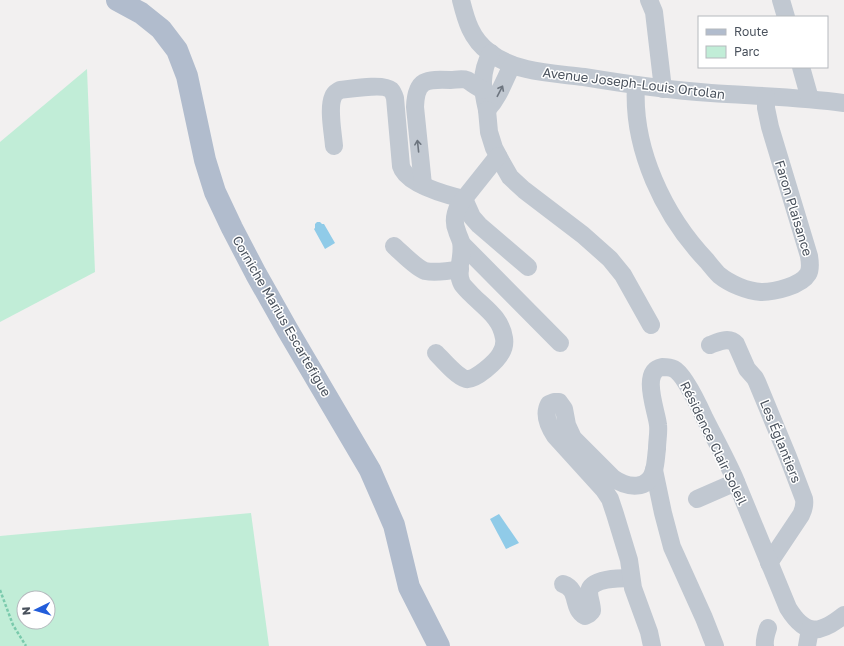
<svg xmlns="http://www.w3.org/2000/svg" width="844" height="646" viewBox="0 0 844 646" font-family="'Golos Text',sans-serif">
  <rect width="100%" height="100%" fill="#f2f0f0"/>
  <g fill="#c1edd7" fill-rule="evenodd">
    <polygon points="87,69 95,272 0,322 0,142"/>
    <path d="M251 513 269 646H0V536ZM24 598H48V622H24Z"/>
  </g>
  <g fill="#90cbe8">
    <polygon points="317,222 320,222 322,224 324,224 335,243 325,249 314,229 315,228 315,224"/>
    <polygon points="499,514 519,543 506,549 490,519"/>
  </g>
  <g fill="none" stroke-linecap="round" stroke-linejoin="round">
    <polyline stroke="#7acaac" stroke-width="2.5" stroke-dasharray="3 2" stroke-linecap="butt" points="0,590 13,625 26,646"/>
    <g stroke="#c1c8d1" stroke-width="18">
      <path d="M461 0C466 20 471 39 489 52 516 73 552 73 584 77 626 84 668 90 711 93 755 96 800 97 844 103"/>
      <polyline points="649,0 654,12 663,89"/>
      <polyline points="781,0 786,17"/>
      <path d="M491 53C480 73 482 89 487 110 499 97 504 81 512 65"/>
      <polyline points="801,67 810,99"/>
      <path d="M636 85C632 149 664 216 707 261 711 266 715 271 719 275 730 284 747 291 761 292 774 292 801 286 808 274 811 269 810 262 809 256L770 127 766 108V97"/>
      <polyline points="487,110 489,132 494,148 502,163 510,177 524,190 583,235 610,259 623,275 651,325"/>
      <path d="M334 146C333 133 328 108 333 97 334 93 337 92 340 90 350 89 383 83 391 90 393 92 394 95 395 98L401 166C406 184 447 195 464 199L472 217 479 225 528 267"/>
      <path d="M423 185 415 107C416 79 426 79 451 80 455 80 462 78 467 80 472 83 477 87 483 90"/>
      <polyline points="462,244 560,343"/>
      <path d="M394 246C401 252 416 268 425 271 436 273 449 271 460 269"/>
      <path d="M710 345C718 342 729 336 736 344L747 369 755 378 757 382 788 457 804 499C805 505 804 509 801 515L769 563"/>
      <path d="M436 353C442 359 457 377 466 379 475 381 497 361 501 353 504 348 505 344 504 338 501 318 486 309 472 295 469 292 465 288 462 284 455 271 464 257 461 242 460 238 458 235 457 231 453 222 455 213 459 205L498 156"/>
      <polyline points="654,470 663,513 672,547 704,618 715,646"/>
      <polyline points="697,499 736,482"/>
      <path d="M563 584C580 590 571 608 585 616L589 614 592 611C592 604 589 598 589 592 590 578 621 578 631 578"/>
      <path d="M652 646 649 632 633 588 629 560 615 514 610 499 604 490 555 436C549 427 543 415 549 404L554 402H559L564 409 567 425 573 438 613 478C627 488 649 491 654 470 656 463 656 456 657 449 657 441 659 432 658 425 657 412 640 371 662 367 666 367 670 367 674 369 684 374 699 406 704 417 714 437 725 457 734 477 752 521 770 564 788 608 806 637 820 634 844 615"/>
      <path d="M765 646C764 640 766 634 768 628"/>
      <polyline points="807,646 810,629"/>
    </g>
    <polyline stroke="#b1bccd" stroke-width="22" points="117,0 141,13 161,29 177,50 187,76 205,160 215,192 232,228 256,274 287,329 370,470 394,525 409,587 439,646"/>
  </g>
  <defs><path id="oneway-shaft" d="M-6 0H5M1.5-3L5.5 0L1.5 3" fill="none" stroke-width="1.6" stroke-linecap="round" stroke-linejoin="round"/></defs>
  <g stroke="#6d757f">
    <use href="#oneway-shaft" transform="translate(500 91) rotate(-63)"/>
    <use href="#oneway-shaft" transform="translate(418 146) rotate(-96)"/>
  </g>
  <g text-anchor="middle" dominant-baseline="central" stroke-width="3" stroke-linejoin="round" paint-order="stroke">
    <g font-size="13" fill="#49515c" stroke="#fff">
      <text transform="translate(634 83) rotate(7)">Avenue Joseph-Louis Ortolan</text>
      <text transform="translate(794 208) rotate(73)">Faron Plaisance</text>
      <text transform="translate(282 316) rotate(60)">Corniche Marius Escartefigue</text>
      <text transform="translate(781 441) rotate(68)">Les Églantiers</text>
      <text transform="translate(714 443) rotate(64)">Résidence Clair Soleil</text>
    </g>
  </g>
  <rect x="698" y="16" width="130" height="52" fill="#ffffff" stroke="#b6b9be"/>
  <rect x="706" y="29" width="20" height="6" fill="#b1bccd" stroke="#b6b9be"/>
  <text x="734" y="36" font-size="12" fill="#49515c">Route</text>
  <rect x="706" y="46" width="20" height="12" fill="#c1edd7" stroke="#b6b9be"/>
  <text x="734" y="56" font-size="12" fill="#49515c">Parc</text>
  <g transform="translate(36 610) rotate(265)"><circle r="19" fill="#ffffff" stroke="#b6b9be"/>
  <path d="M0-3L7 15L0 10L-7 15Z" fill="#225dda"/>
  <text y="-6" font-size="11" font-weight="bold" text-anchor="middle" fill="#49515c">N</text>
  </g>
</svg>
